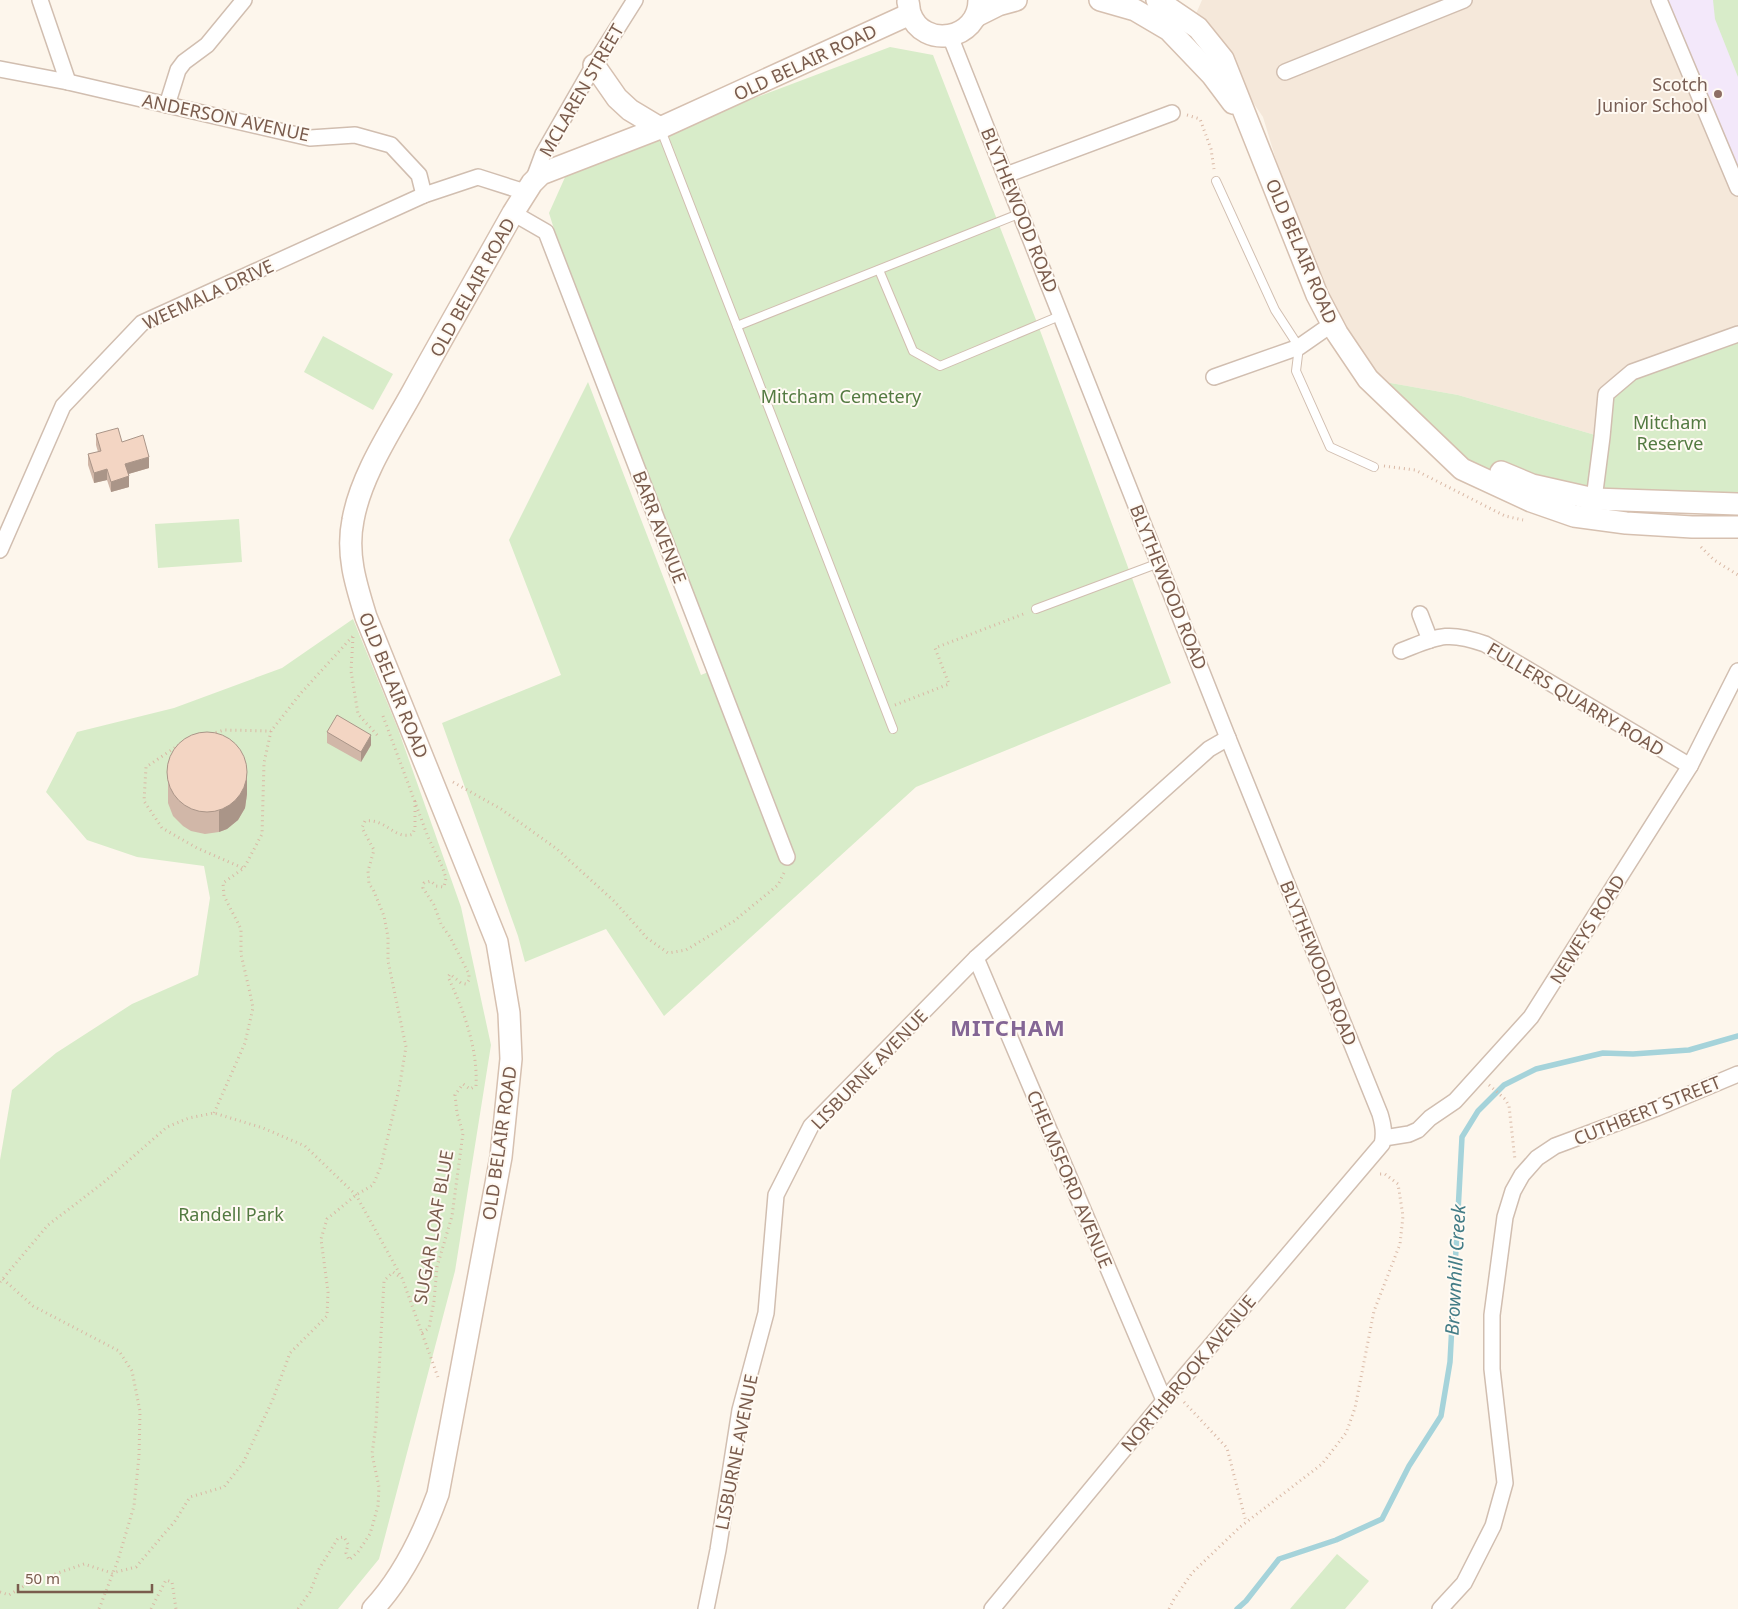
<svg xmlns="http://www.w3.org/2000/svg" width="1738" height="1609" viewBox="0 0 1738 1609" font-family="'Noto Sans',sans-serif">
  <rect width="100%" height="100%" fill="#fdf6ec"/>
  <polygon fill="#f5e8da" points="1202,0 1659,0 1738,188 1738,334 1602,437 1458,395 1368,379 1317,295 1263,117 1223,59 1192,23"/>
  <polygon fill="#f3e8fa" points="1659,0 1738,0 1738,188"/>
  <g fill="#d8ecc9">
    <polygon points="1713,0 1738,0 1738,77 1715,19"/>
    <polygon points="890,47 933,55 1038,325 1171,683 916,787 664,1016 606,929 525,962 518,936 442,723 561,675 509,540 588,382 701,675 721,667 558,242 549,213 566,175 664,132"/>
    <polygon points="1738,334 1738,504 1677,502 1462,469 1368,379 1458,395 1602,437 1606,394 1632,372"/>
    <polygon points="323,336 393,374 373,410 304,372"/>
    <polygon points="239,519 242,562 158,568 155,524"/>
    <polygon points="353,619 398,729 461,907 491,1045 455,1271 379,1559 338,1609 0,1609 0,1160 12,1090 56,1053 132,1004 198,975 210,898 204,866 137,857 87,840 46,792 77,732 174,708 282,668"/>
    <polygon points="1337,1554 1369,1581 1345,1609 1290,1609"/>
  </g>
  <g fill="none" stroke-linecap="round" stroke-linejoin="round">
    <polyline stroke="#a5d3da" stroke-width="5.5" points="1237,1609 1246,1601 1279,1559 1336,1540 1382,1519 1409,1466 1441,1416 1450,1362 1462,1137 1478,1111 1504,1085 1536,1069 1603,1053 1633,1054 1689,1050 1738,1036"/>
    <g stroke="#d1beb0" stroke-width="10">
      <g id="service">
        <polyline points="661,130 893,729"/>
        <polyline points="1216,181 1275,310 1299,347 1296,371 1330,447 1374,467"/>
        <polyline points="879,270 913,351 940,366 1062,315"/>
        <polyline points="737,326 1021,213"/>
        <polyline points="1036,609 1159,563"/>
      </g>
    </g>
    <g stroke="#d1beb0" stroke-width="18">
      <g id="minor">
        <polyline points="40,0 68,82"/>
        <polyline points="1659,0 1738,188"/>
        <path d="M950 36 1228 738 1380 1114C1383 1124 1385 1133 1382 1144L1173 1390 992 1609"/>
        <polyline points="0,69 68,82 310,138 355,135 391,145 419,175 424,195"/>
        <polyline points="1285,72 1464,0"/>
        <polyline points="167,105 178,70 184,62 207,45 244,0"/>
        <polyline points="1006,175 1172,113"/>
        <polyline points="533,181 543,154 594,65 635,0"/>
        <polyline points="513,213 546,232 787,857"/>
        <polyline points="1214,377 1299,347 1332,324"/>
        <polyline points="1594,499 1602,437 1606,394 1632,372 1738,334"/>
        <polyline points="0,550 63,406 142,323 424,195 478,177 525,192"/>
        <polyline points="1420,614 1430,640"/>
        <path d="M1401 651C1437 637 1446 630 1485 644L1690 766"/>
        <polyline points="976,958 1164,1400"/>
        <polyline points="1384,1138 1409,1134 1418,1130 1430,1118 1455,1101 1531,1017 1690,766 1738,671"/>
        <polyline points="706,1609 718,1550 740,1410 766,1313 776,1195 811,1126 976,958 1209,749 1228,738"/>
        <polyline points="1440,1609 1464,1583 1493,1526 1505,1483 1492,1369 1492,1315 1505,1217 1513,1191 1522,1175 1537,1158 1555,1146 1657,1108 1738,1074"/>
      </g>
    </g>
    <g stroke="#d6c0b0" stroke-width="24">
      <g id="secondary">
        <polyline points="1100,0 1135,10 1169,30 1212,75 1233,103"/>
        <polyline points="1157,0 1198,28 1223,59 1317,295 1337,333 1368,379 1462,469 1531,501 1574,516 1626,523 1692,527 1738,527"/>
        <path d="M908 2C909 5 909 10 910 13 923 50 979 40 979 0"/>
        <polyline points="976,16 998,5 1016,0"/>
        <polyline points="594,65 617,98 630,110 660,128"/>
        <polyline points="1501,472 1532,485 1594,499 1738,504"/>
        <path d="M373 1609C403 1577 423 1535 438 1494L501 1157 511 1059 509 1013 497 942 366 617C356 585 346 554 353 520 361 475 391 431 413 391 446 331 480 272 513 213L532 183 541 174 660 128 910 14"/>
      </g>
    </g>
    <g stroke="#d9b8a5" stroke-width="3" stroke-dasharray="1 4" stroke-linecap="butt">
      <polyline points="1187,115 1200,119 1211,149 1214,169"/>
      <polyline points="1384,466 1415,470 1505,516 1523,520"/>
      <polyline points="1701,547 1714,560 1738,575"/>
      <polyline points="353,637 351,671 358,714 379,737"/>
      <polyline points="895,705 949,684 935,648 1026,613"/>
      <path d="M383 716 428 837 442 866 446 878 444 887 436 886 431 881 424 883 423 888 434 905 441 924 450 937 469 974V980L466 984 461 983 450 974 448 977C464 1011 478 1049 476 1086L470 1089 463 1084 455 1095 457 1113 463 1133 452 1216 437 1267 434 1301 429 1328 422 1333"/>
      <polyline points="211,734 224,730 271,731"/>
      <polyline points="179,745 146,767 144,801 162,828 197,848 243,868"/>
      <polyline points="453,782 501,809 557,849 615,902 647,938 668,953 686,950 734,921 778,885 784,873"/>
      <polyline points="1489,1085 1505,1099 1509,1106 1515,1160"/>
      <polyline points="214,1113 245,1043 253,1008 250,993 241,954 241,929 224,896 223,883 244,868 262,834 264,763 271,731 301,693 353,636"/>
      <polyline points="3,1279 33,1306 119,1351 132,1371 140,1411 139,1456 134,1506 118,1560 99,1609"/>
      <polyline points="0,1282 48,1225 103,1183 167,1127 189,1118 214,1113 263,1128 305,1146 356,1195 402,1278 439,1380"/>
      <polyline points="1184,1402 1227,1448 1246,1522"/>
      <path d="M0 1592 9 1595 29 1583 84 1564 112 1573 136 1567 175 1521 190 1497 224 1487 243 1463 273 1399 290 1353 327 1316 328 1292 321 1239 327 1219 356 1195 373 1185 381 1166 399 1089 406 1047 388 961V937L384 916 373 889 369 884 368 871 374 850 362 828 365 821C386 818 395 841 413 834L415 827V800"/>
      <polyline points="151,1609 166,1580 172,1582 176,1609"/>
      <polyline points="298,1609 310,1592 319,1569 338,1538 344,1537 348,1544 346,1553 349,1560 358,1552 370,1534 378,1506 379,1487 372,1454 376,1425 384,1281 393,1272 400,1277"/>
      <polyline points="1169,1609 1174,1599 1192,1573 1240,1527 1322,1464 1346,1433 1355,1408 1374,1311 1400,1244 1403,1216 1398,1184 1385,1174 1377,1174"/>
    </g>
    <use href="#service" stroke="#fff" stroke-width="8"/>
    <use href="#minor" stroke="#fff" stroke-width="15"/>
    <use href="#secondary" stroke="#fff" stroke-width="21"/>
  </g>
  <g fill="#d1b7a8">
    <polygon points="96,434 122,442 149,468 128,474 129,487 111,492 107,480 94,483 88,465 88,454 98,452 96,445"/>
    <polygon points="327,732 371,745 361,762 327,743"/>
    <polygon points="168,762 247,794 245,808 238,820 227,829 219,832 205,834 191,831 183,826 173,816 168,803"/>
  </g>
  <g fill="#aa9588">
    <polygon points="149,457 149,468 125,475 125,464"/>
    <polygon points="107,469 107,480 94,483 94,473"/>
    <polygon points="129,476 129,487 111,492 111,482"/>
    <polygon points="371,735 371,745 361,762 361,752"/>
    <polygon points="247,773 247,794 245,808 238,820 227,829 219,832 219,811"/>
  </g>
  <g fill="#f3d5c3" stroke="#aa9588">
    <polygon points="118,428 122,442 143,435 149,457 125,464 129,476 111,482 107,469 94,473 88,454 101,451 96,434"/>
    <polygon points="337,715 371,735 361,752 327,732"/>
    <circle cx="207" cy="772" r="40"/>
  </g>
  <circle fill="#8d6e63" stroke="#fffaf3" stroke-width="2" cx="1718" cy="94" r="5"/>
  <g text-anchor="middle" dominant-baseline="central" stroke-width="4" stroke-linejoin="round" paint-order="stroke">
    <g font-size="18" fill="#7a5c4d" stroke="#fffaf3">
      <text transform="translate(805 62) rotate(-25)">OLD BELAIR ROAD</text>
      <text transform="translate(581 90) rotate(-60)">MCLAREN STREET</text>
      <text transform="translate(226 117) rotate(12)">ANDERSON AVENUE</text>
      <text transform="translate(1020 210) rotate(68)">BLYTHEWOOD ROAD</text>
      <text transform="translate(1302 251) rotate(67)">OLD BELAIR ROAD</text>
      <text transform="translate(472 287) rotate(-61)">OLD BELAIR ROAD</text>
      <text transform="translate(208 294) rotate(-25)">WEEMALA DRIVE</text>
      <text transform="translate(660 527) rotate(69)">BARR AVENUE</text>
      <text transform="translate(1169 587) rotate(68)">BLYTHEWOOD ROAD</text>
      <text transform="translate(394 685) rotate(68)">OLD BELAIR ROAD</text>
      <text transform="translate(1576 699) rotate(31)">FULLERS QUARRY ROAD</text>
      <text transform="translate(1587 929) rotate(-58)">NEWEYS ROAD</text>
      <text transform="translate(1319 963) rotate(68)">BLYTHEWOOD ROAD</text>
      <text transform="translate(869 1069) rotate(-46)">LISBURNE AVENUE</text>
      <text transform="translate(1647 1110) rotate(-22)">CUTHBERT STREET</text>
      <text transform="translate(499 1143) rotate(-82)">OLD BELAIR ROAD</text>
      <text transform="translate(1070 1179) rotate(67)">CHELMSFORD AVENUE</text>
      <text transform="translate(433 1227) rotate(-80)">SUGAR LOAF BLUE</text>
      <text transform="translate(1188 1373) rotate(-50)">NORTHBROOK AVENUE</text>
      <text transform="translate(736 1452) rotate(-79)">LISBURNE AVENUE</text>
    </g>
    <g font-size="18" fill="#785e54" stroke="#fffaf3" text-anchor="end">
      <text x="1708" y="84">Scotch<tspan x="1708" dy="21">Junior School</tspan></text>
    </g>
    <g font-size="18" fill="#537a41" stroke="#fffaf3">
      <text x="841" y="396">Mitcham Cemetery</text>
      <text x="1670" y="422">Mitcham<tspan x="1670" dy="21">Reserve</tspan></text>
      <text x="231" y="1214">Randell Park</text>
    </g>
    <g font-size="19" font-style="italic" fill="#437c86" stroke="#fffaf3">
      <text transform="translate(1455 1270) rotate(-87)">Brownhill Creek</text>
    </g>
    <g font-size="22" font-weight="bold" letter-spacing="1" fill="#846695" stroke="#fffaf3">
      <text x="1008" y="1027">MITCHAM</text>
    </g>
  </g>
  <path d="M18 1584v8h134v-8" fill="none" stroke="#7a5c4d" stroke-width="2.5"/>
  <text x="25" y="1584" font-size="15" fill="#7a5c4d" stroke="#fffaf3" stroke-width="4" paint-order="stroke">50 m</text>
</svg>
